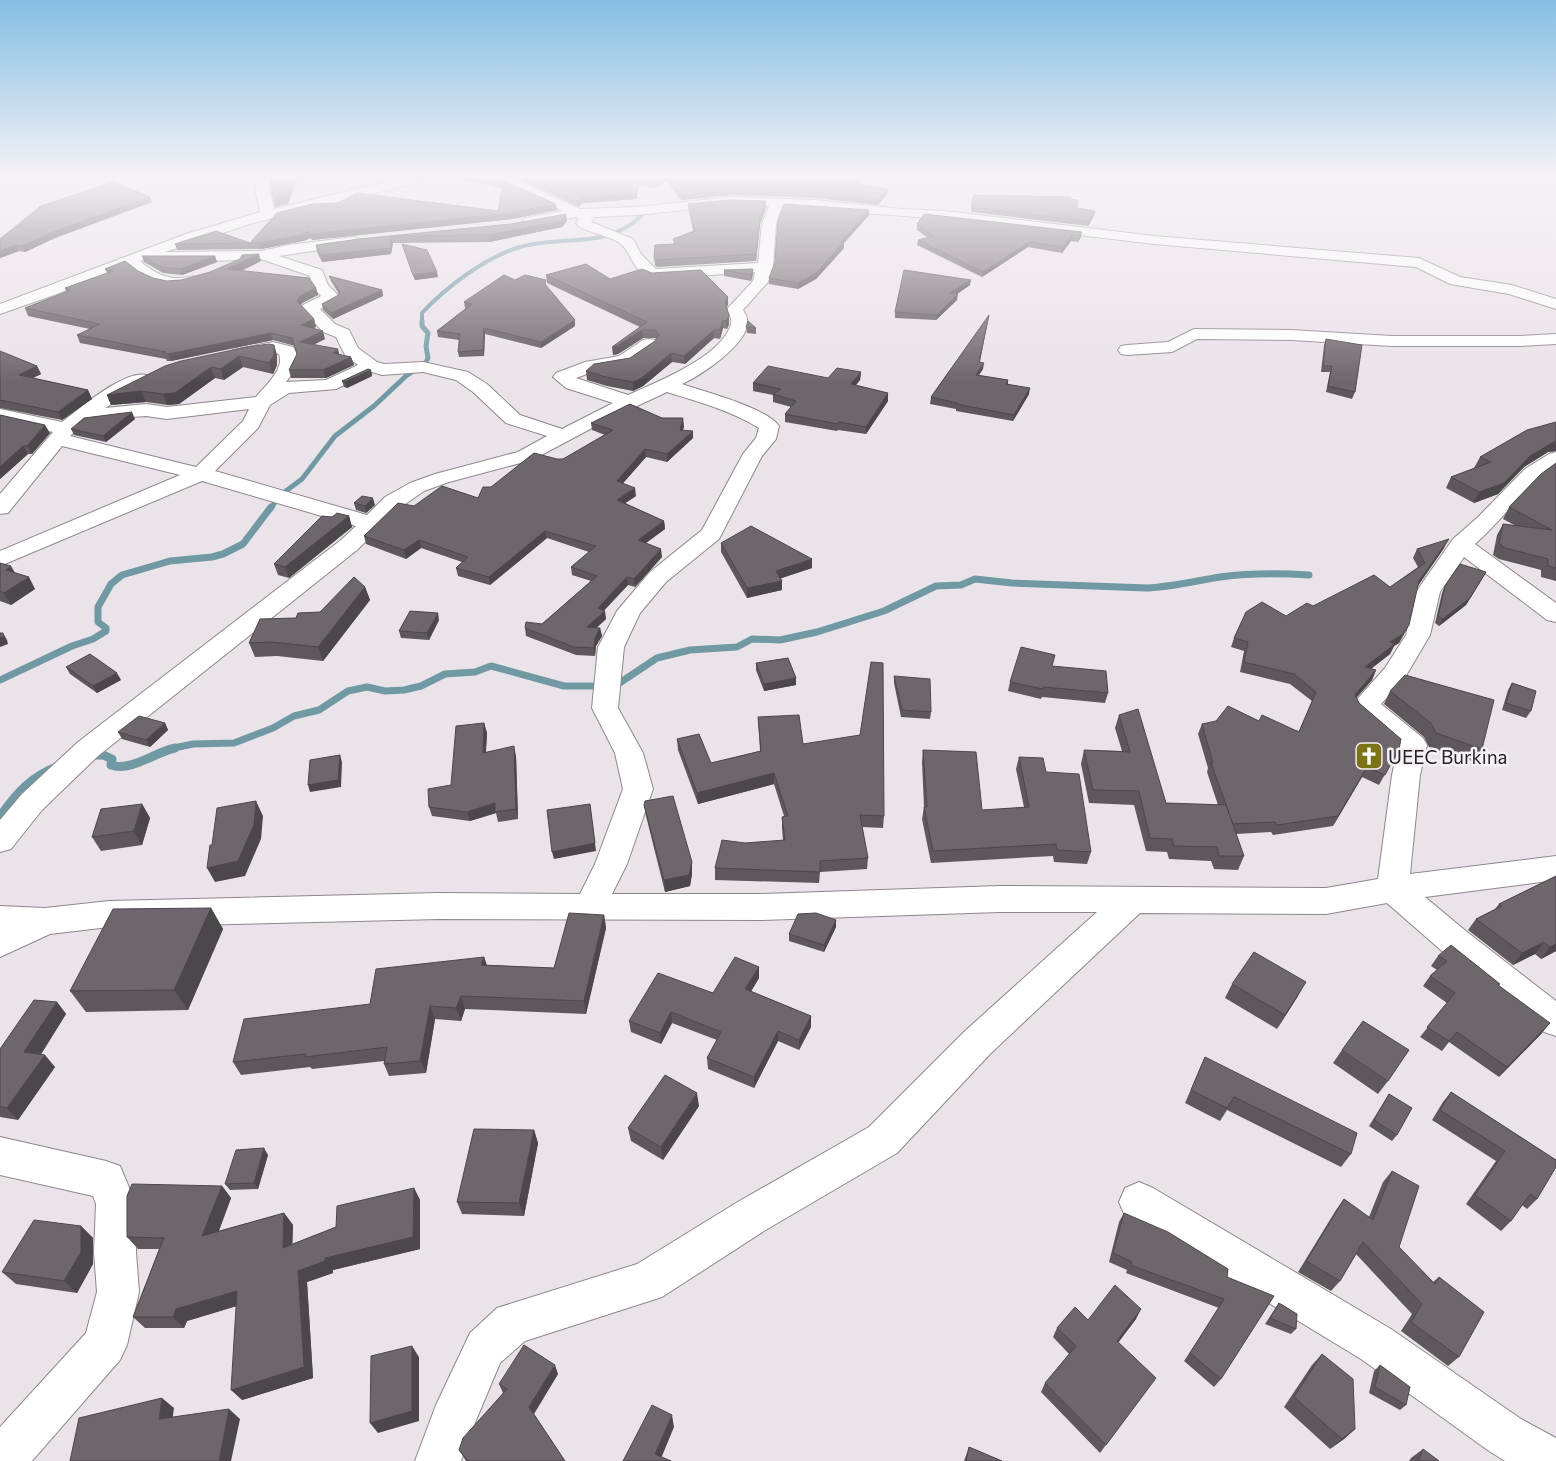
<svg xmlns="http://www.w3.org/2000/svg" width="1556" height="1461" viewBox="0 0 1556 1461" font-family="Commissioner,sans-serif">
  <rect width="100%" height="100%" fill="#eae3ea"/>
  <g fill="none" stroke-linecap="round" stroke-linejoin="round">
    <path stroke="#7199a3" stroke-width="4" d="M422 323V313C446 287 486 257 520 247 565 234 606 251 643 214"/>
    <polyline stroke="#7199a3" stroke-width="5" points="271,509 278,497 302,479 335,436 374,406 406,376 426,362 428,358 426,346 428,333 422,326 422,321"/>
    <g stroke="#7199a3" stroke-width="7">
      <polyline points="0,680 72,646 93,639 106,631 106,628 98,622 98,607 111,584 122,575 170,561 212,557 223,554 243,544 271,507"/>
      <path d="M169 749 193 744 234 743 273 728 294 716 319 710 348 691 367 687 385 691 404 690 421 686 445 674 475 672 491 666 564 686H615L657 658 690 650 737 647 752 639 780 640 817 632 884 611 936 586 961 585 975 579 1012 583 1147 588C1172 587 1195 581 1220 577 1250 573 1279 573 1309 575"/>
    </g>
    <g stroke="#7199a3" stroke-width="9">
      <path d="M91 755H103L112 759 111 765C131 772 155 752 175 748"/>
      <path d="M0 817C16 793 32 776 59 766"/>
    </g>
    <g stroke="#8e878d" stroke-width="2">
      <g id="minor">
        <path d="M259 178H272L269 188 274 209 402 178H425L424 181 253 223 165 252 261 251 289 245 353 237 358 238 360 241 358 244 353 245 279 256 322 270 328 285 340 297 338 300 320 309 335 324 349 330 358 348 377 362 384 364 423 362 468 372 487 384 520 415 562 429 613 403 566 388 553 377 556 373 585 362 619 356 643 340 649 339 655 340 658 344 655 348 630 365 595 371 576 378 628 395C657 382 718 358 730 327 733 321 730 315 727 309L753 281 755 272 652 279C634 274 632 254 621 244 615 238 588 232 578 226L576 223 579 219 576 217 530 225 525 224 523 221 525 218 563 211 496 181 495 178H512L580 209 637 207 731 197 815 200 901 209 945 211 1154 236 1419 258 1460 277 1512 285 1556 299V309L1509 294 1450 284 1416 267 1154 244 945 219 783 207 776 224 773 267 768 282 743 310C746 315 748 318 747 325 745 346 700 376 682 384 705 392 765 407 779 426L776 439 762 456 719 539 666 582 640 613 624 647 618 708 643 753 653 789 627 864 612 894H762L1000 886 1326 888 1378 879 1392 775 1398 748 1356 711 1352 705 1385 668 1406 635 1416 592 1453 539 1477 518 1525 469 1549 454 1556 452V467C1525 487 1503 519 1475 544L1556 603V622L1547 620 1464 557 1440 592 1430 635 1404 679 1381 704 1423 738 1427 745 1420 775 1410 874 1556 856V880L1425 897 1467 932 1556 1001V1036L1544 1032 1443 952 1387 903 1326 914 1140 913 991 1053 897 1153 764 1231 662 1297 525 1341 500 1363 474 1425 461 1461H415L436 1405 470 1333 497 1308 637 1264 736 1203 869 1127 965 1031 1097 912H1000L762 920 439 919 109 927 50 934 0 957V906L45 908 109 901 439 893 580 894 595 864 623 789 615 753 592 708 598 647 617 611 650 572 702 530 743 454 756 438 759 428C730 410 698 402 667 392L609 419 532 460 449 482 424 491 401 507 357 550 98 756 42 810 11 849 0 852V820L22 794 78 742 341 540 356 526 202 481 0 566V551L180 475 62 446 8 513 0 514V494L53 432 0 421V409L62 422C80 408 125 369 147 375L150 379 147 383 105 408 146 404 167 407 256 397C265 386 285 369 279 354 264 350 248 362 233 358L230 354 233 350 273 342 293 347C303 361 295 370 286 382L326 380 358 365 345 355 336 337 323 332 301 308 303 305 321 296 313 287 310 276 261 259 186 262 144 260 140 261C151 270 164 279 179 278 186 278 191 275 199 277L201 280C186 301 141 279 127 266L54 295 0 314V304L186 234 260 212 255 188ZM731 205 769 206 762 224 758 263 656 269 641 254 633 239 591 222 594 217 637 215ZM372 372 382 375 423 372 456 380 473 392 506 423 547 436 518 452 435 474 410 483 385 497 367 515 215 471 258 428 270 405 289 393 336 389ZM249 409 243 421 196 467 70 436 86 422 117 418 146 416 167 419Z"/>
        <polygon points="1194,329 1291,330 1392,336 1520,336 1556,334 1556,344 1520,346 1392,346 1291,340 1197,339 1172,352 1127,355 1121,354 1118,350 1121,346 1127,345 1168,342"/>
        <polygon points="0,1137 106,1161 120,1166 136,1204 136,1252 139,1292 127,1345 120,1360 32,1461 0,1461 0,1427 86,1333 97,1292 94,1252 96,1204 93,1196 0,1175"/>
        <polygon points="1139,1182 1153,1188 1391,1329 1521,1419 1556,1438 1556,1461 1505,1461 1489,1451 1361,1359 1125,1216 1119,1202 1125,1188"/>
      </g>
    </g>
    <use href="#minor" fill="#fff" fill-rule="evenodd"/>
  </g>
  <g fill="#5e585d">
    <polygon points="455,178 497,178 557,210 512,219 312,240 311,238 303,241 261,249 177,250 175,244 250,243 277,213 498,211 502,188"/>
    <polygon points="517,178 806,178 825,180 860,181 860,184 888,189 887,194 878,205 815,198 731,195 681,200 667,181 655,188 638,185 637,199 582,203 579,207"/>
    <polygon points="974,195 1070,199 1077,208 1095,211 1094,216 1088,226 971,212"/>
    <polygon points="152,202 55,238 25,252 19,251 0,258 38,209 38,207"/>
    <polygon points="688,204 766,208 760,224 756,261 657,267 655,265 654,258 674,244 673,239 693,231 689,211"/>
    <polygon points="869,210 869,215 844,243 844,248 816,279 798,289 769,284 769,278"/>
    <polygon points="924,214 1081,237 1078,242 1071,241 1062,253 1028,247 982,277 917,245 918,240 928,238 917,230 917,224"/>
    <polygon points="567,221 562,227 489,242 393,243 391,254 322,262 317,252 316,245 359,239"/>
    <polygon points="402,244 438,277 415,280"/>
    <polygon points="142,256 215,256 217,262 182,275 163,273 144,262"/>
    <polygon points="261,261 241,271 316,288 318,295 302,303 301,305 314,319 316,327 312,328 325,339 313,345 340,355 351,357 354,365 326,378 291,378 289,370 297,354 295,346 273,340 171,361 167,361 166,359 80,343 77,335 90,329 28,316 25,308 66,292 65,288 107,273 105,269 138,271 153,278 167,281 181,280"/>
    <polygon points="753,269 753,274 751,281 724,276 724,270"/>
    <polygon points="546,275 610,279 728,305 726,307 729,324 727,329 723,328 720,339 714,338 685,364 672,362 643,386 633,391 607,386 587,380 586,371 630,358 655,341 656,339 655,338 643,338 618,354 613,355 640,327 547,283"/>
    <polygon points="329,276 382,290 383,296 333,319 323,310 322,304 337,296 339,294 331,281"/>
    <polygon points="515,280 546,286 575,320 575,326 541,348 485,334 484,356 459,357 458,352 459,340 438,337 437,331 466,308 465,308 464,302"/>
    <polygon points="970,285 957,294 957,300 936,320 895,318 895,312"/>
    <polygon points="989,315 980,362 983,369 979,375 1008,380 1008,384 1029,394 1013,421 956,411 956,409 930,404 931,397"/>
    <polygon points="746,327 756,328 756,334 747,333"/>
    <polygon points="1326,339 1355,392 1352,399 1326,392 1330,372 1321,372 1324,345"/>
    <polygon points="274,345 277,355 277,365 273,374 243,367 224,380 215,378 179,404 167,405 146,402 111,405 107,395"/>
    <polygon points="0,351 37,366 41,374 33,378 88,390 92,399 62,420 0,408"/>
    <polygon points="371,370 372,376 347,388 344,387 342,381"/>
    <polygon points="861,372 860,380 856,385 888,401 866,434 838,430 837,431 785,422 785,414 791,407 773,402 773,395 753,391 753,383 828,378"/>
    <polygon points="0,415 50,433 32,454 28,454 0,479"/>
    <polygon points="662,418 684,426 683,430 693,438 667,462 646,457 623,483 636,496 625,503 664,521 665,529 646,543 662,557 635,587 628,585 604,610 606,619 596,628 600,628 602,636 596,646 595,656 576,655 526,636 525,628 542,624 591,581 572,575 571,567 589,552 547,538 490,585 458,576 456,568 462,562 421,548 406,559 366,544 364,536 414,506 478,498 491,487 557,459 563,459 605,435 592,430 591,423"/>
    <polygon points="135,419 106,442 74,435 71,429"/>
    <polygon points="1556,422 1556,451 1548,452 1524,467 1498,494 1474,503 1446,488 1451,477 1474,468 1480,457"/>
    <polygon points="1556,463 1556,581 1541,577 1541,570 1499,559 1493,555 1497,535 1503,524 1516,526 1503,519 1509,507"/>
    <polygon points="354,503 375,505 366,513 356,510"/>
    <polygon points="349,516 352,527 289,578 278,575 274,564 332,517"/>
    <polygon points="721,543 812,568 781,578 782,581 782,590 747,598 721,552"/>
    <polygon points="1444,548 1418,586 1404,634 1399,643 1394,646 1390,654 1371,669 1376,670 1372,680 1356,698 1359,703 1399,749 1379,785 1362,777 1333,826 1273,835 1271,832 1236,834 1244,856 1238,870 1214,869 1211,861 1169,859 1167,852 1146,851 1134,805 1089,803 1081,764 1084,750 1122,751 1115,728 1119,715 1166,803 1218,805 1207,772 1208,768 1198,734 1202,724 1259,721 1299,731 1312,701 1290,684 1240,672 1244,651 1231,647 1234,638 1313,606 1390,587 1418,567 1413,558 1417,549"/>
    <polygon points="0,563 14,572 35,589 11,605 0,601"/>
    <polygon points="1482,579 1466,605 1439,626 1435,623 1442,593 1445,586"/>
    <polygon points="365,587 370,600 323,661 277,656 255,657 249,643 296,618 320,612"/>
    <polygon points="439,620 429,640 401,638 399,631"/>
    <polygon points="756,663 796,678 796,685 764,691 756,670"/>
    <polygon points="1052,666 1108,693 1105,703 1042,697 1041,699 1008,691 1010,682"/>
    <polygon points="66,667 121,680 97,693 70,674"/>
    <polygon points="894,676 931,712 930,719 901,717 894,683"/>
    <polygon points="1512,683 1531,711 1526,718 1502,710 1508,690"/>
    <polygon points="1390,691 1482,749 1474,762 1429,747 1424,737 1384,704"/>
    <polygon points="758,717 803,744 884,816 883,828 862,827 868,858 867,869 820,872 819,883 715,880 715,868 745,843 783,841 782,828 782,817 784,816 774,784 698,804 678,750 677,739 711,763 760,751"/>
    <polygon points="165,723 168,730 150,747 122,739 118,732"/>
    <polygon points="484,723 487,733 486,752 516,756 518,819 498,822 496,813 470,821 432,816 429,807 451,785"/>
    <polygon points="923,750 982,810 1024,807 1016,769 1019,757 1046,772 1091,852 1087,864 1054,862 1053,856 931,863 922,819 924,807 922,762"/>
    <polygon points="142,804 150,818 142,845 101,851 92,837"/>
    <polygon points="644,805 692,874 690,886 665,892 646,816"/>
    <polygon points="1556,876 1556,951 1541,959 1535,954 1513,965 1468,930 1476,919 1495,909 1499,904"/>
    <polygon points="211,908 223,929 188,1010 86,1012 70,991"/>
    <polygon points="604,915 606,928 586,1014 465,1009 461,1021 435,1019 426,1073 389,1076 384,1064 384,1061 312,1069 310,1067 241,1075 233,1062 484,957 487,965 554,968"/>
    <polygon points="836,920 836,927 824,952 789,941 789,934"/>
    <polygon points="1438,956 1499,986 1542,1033 1499,1077 1449,1042 1442,1051 1420,1037 1447,1003 1423,986 1430,976 1437,970 1431,966"/>
    <polygon points="759,967 759,978 751,991 811,1016 811,1027 799,1050 778,1041 754,1088 708,1069 707,1058 717,1040 672,1023 661,1044 631,1032 629,1021 713,993"/>
    <polygon points="1232,984 1298,996 1277,1029 1225,998"/>
    <polygon points="57,1002 66,1014 41,1054 55,1067 18,1120 0,1117 0,1049"/>
    <polygon points="1342,1050 1388,1081 1378,1094 1333,1063"/>
    <polygon points="1205,1057 1351,1154 1341,1167 1227,1110 1220,1121 1185,1103"/>
    <polygon points="1451,1092 1556,1160 1537,1199 1527,1209 1522,1205 1511,1221 1501,1231 1466,1204 1496,1161 1432,1120 1443,1102"/>
    <polygon points="1389,1094 1397,1135 1392,1141 1369,1126"/>
    <polygon points="699,1106 663,1160 631,1141 628,1128"/>
    <polygon points="534,1130 538,1143 524,1216 462,1214 457,1202"/>
    <polygon points="268,1155 258,1189 230,1190 225,1184"/>
    <polygon points="1392,1171 1399,1247 1433,1282 1439,1277 1459,1357 1448,1366 1401,1331 1412,1314 1356,1254 1340,1281 1331,1291 1298,1272 1336,1210 1344,1199 1369,1217 1383,1182"/>
    <polygon points="222,1186 231,1198 219,1231 284,1213 293,1225 292,1244 336,1227 414,1188 420,1200 420,1249 333,1270 333,1273 307,1282 313,1378 242,1400 236,1306 187,1321 184,1328 145,1328 133,1317 159,1249 138,1249 127,1237"/>
    <polygon points="1124,1213 1228,1269 1221,1379 1214,1387 1184,1361 1219,1308 1126,1273 1127,1270 1109,1262 1119,1222"/>
    <polygon points="81,1226 93,1238 93,1264 77,1293 16,1284 2,1272"/>
    <polygon points="1279,1303 1296,1329 1291,1334 1265,1324"/>
    <polygon points="1136,1319 1118,1342 1149,1387 1100,1453 1041,1392 1045,1383 1069,1354 1053,1337 1057,1328 1088,1320"/>
    <polygon points="1322,1354 1355,1429 1344,1439 1330,1449 1284,1407 1312,1365"/>
    <polygon points="1380,1365 1406,1405 1400,1410 1369,1393 1374,1371"/>
    <polygon points="558,1374 534,1414 565,1461 466,1461 459,1450 503,1393 499,1384"/>
    <polygon points="969,1447 1002,1461 964,1461"/>
    <polygon points="1423,1449 1439,1461 1409,1461 1411,1458"/>
  </g>
  <g fill="#4c474c">
    <polygon points="292,178 298,178 288,204 275,207 273,198"/>
    <polygon points="661,178 667,178 667,181 655,188 655,182"/>
    <polygon points="638,179 638,185 637,199 582,203 579,207 579,201 581,197"/>
    <polygon points="731,189 731,195 681,200 681,195"/>
    <polygon points="888,189 887,194 878,205 878,199"/>
    <polygon points="150,197 152,202 55,238 25,252 23,246 53,232"/>
    <polygon points="766,201 766,208 760,224 756,261 756,254 760,217"/>
    <polygon points="556,204 557,210 512,219 312,240 310,234"/>
    <polygon points="869,210 869,215 844,243 844,248 816,279 798,289 798,283 840,242"/>
    <polygon points="1095,211 1094,216 1088,226 1088,221"/>
    <polygon points="566,214 567,221 562,227 489,242 488,235"/>
    <polygon points="309,231 311,238 303,241 261,249 259,243"/>
    <polygon points="1082,232 1081,237 1078,242 1079,236"/>
    <polygon points="1072,235 1071,241 1062,253 1063,247"/>
    <polygon points="391,236 393,243 391,254 322,262 320,255"/>
    <polygon points="1029,242 1028,247 982,277 983,272"/>
    <polygon points="16,245 19,251 0,258 0,251"/>
    <polygon points="259,254 261,261 229,277 227,269"/>
    <polygon points="215,256 217,262 182,275 180,269"/>
    <polygon points="753,269 753,274 751,281 751,275"/>
    <polygon points="437,272 438,277 415,280 413,275"/>
    <polygon points="971,280 970,285 950,299 950,293"/>
    <polygon points="316,288 318,295 302,303 299,308 297,301 300,296"/>
    <polygon points="382,290 383,296 333,319 331,313"/>
    <polygon points="958,294 957,300 936,320 937,315"/>
    <polygon points="728,297 728,305 725,309 725,301"/>
    <polygon points="729,316 729,324 727,329 726,321"/>
    <polygon points="314,319 316,327 303,333 301,325"/>
    <polygon points="575,320 575,326 541,348 541,342"/>
    <polygon points="723,320 723,328 720,339 720,330"/>
    <polygon points="484,328 485,334 484,356 483,350"/>
    <polygon points="642,330 643,338 618,354 613,355 612,347"/>
    <polygon points="714,330 714,338 685,364 684,356"/>
    <polygon points="323,331 325,339 303,350 300,342"/>
    <polygon points="271,333 273,340 171,361 168,354"/>
    <polygon points="274,345 277,355 277,365 273,374 269,363"/>
    <polygon points="338,349 340,357 333,353"/>
    <polygon points="671,353 672,362 643,386 633,391 633,382"/>
    <polygon points="239,356 243,367 224,380 221,369"/>
    <polygon points="351,357 354,365 326,378 323,370"/>
    <polygon points="984,363 983,369 975,381 976,375"/>
    <polygon points="37,366 41,374 23,383 19,375"/>
    <polygon points="211,367 215,378 179,404 167,405 163,394"/>
    <polygon points="371,370 372,376 347,388 345,382"/>
    <polygon points="861,372 860,380 850,392 851,384"/>
    <polygon points="1030,388 1029,394 1013,421 1014,415"/>
    <polygon points="88,390 92,399 62,420 58,412"/>
    <polygon points="141,391 146,402 111,405 107,395"/>
    <polygon points="888,393 888,401 866,434 866,427"/>
    <polygon points="132,412 135,419 106,442 103,436"/>
    <polygon points="683,418 684,426 681,438 680,430"/>
    <polygon points="45,425 50,433 32,454 27,446"/>
    <polygon points="693,431 693,438 667,462 667,454"/>
    <polygon points="1556,441 1556,451 1548,452 1524,467 1498,494 1474,503 1479,492 1530,456 1554,442"/>
    <polygon points="23,446 28,454 0,479 0,467"/>
    <polygon points="645,449 646,457 618,489 617,481"/>
    <polygon points="635,488 636,496 618,508 617,500"/>
    <polygon points="373,498 375,505 366,513 365,506"/>
    <polygon points="349,516 352,527 289,578 285,567"/>
    <polygon points="664,521 665,529 639,548 638,540"/>
    <polygon points="545,531 547,538 490,585 489,577"/>
    <polygon points="1449,539 1444,548 1414,591 1419,581"/>
    <polygon points="419,540 421,548 406,559 404,550"/>
    <polygon points="661,549 662,557 635,587 634,579"/>
    <polygon points="812,559 812,568 776,580 776,571"/>
    <polygon points="11,566 18,578 6,570"/>
    <polygon points="1486,572 1466,605 1439,626 1443,619"/>
    <polygon points="29,577 35,589 11,605 4,593"/>
    <polygon points="627,577 628,585 599,616 598,608"/>
    <polygon points="782,581 782,590 747,598 747,588"/>
    <polygon points="365,587 370,600 323,661 318,647"/>
    <polygon points="605,611 606,619 589,635 587,627"/>
    <polygon points="438,613 439,620 429,640 427,633"/>
    <polygon points="1409,625 1399,643 1394,646 1390,654 1360,677 1365,667 1390,642"/>
    <polygon points="600,628 602,636 596,646 595,656 594,648 595,638"/>
    <polygon points="3,633 7,640 8,644 0,647 0,638"/>
    <polygon points="1376,670 1372,680 1350,705 1355,695"/>
    <polygon points="117,673 121,680 97,693 93,686"/>
    <polygon points="796,678 796,685 764,691 764,684"/>
    <polygon points="165,723 168,730 150,747 146,740"/>
    <polygon points="484,723 487,733 485,763 483,753"/>
    <polygon points="514,746 516,756 518,819 516,809"/>
    <polygon points="340,755 342,762 341,787 310,792 308,785"/>
    <polygon points="1367,767 1362,777 1333,826 1338,816"/>
    <polygon points="774,773 774,784 698,804 697,793"/>
    <polygon points="256,801 263,816 261,839 245,876 215,882 207,868"/>
    <polygon points="495,803 496,813 470,821 467,812"/>
    <polygon points="142,804 150,818 142,845 134,831"/>
    <polygon points="590,804 596,851 554,859 552,852"/>
    <polygon points="692,862 692,874 690,886 665,892 664,880"/>
    <polygon points="211,908 223,929 188,1010 174,990"/>
    <polygon points="604,915 606,928 586,1014 584,1001"/>
    <polygon points="836,920 836,927 824,952 824,945"/>
    <polygon points="1544,942 1535,954 1513,965 1522,953"/>
    <polygon points="1556,944 1556,951 1541,959 1550,947"/>
    <polygon points="484,957 488,970 481,965"/>
    <polygon points="759,967 759,978 746,1000 745,989"/>
    <polygon points="1306,982 1298,996 1277,1029 1285,1015"/>
    <polygon points="461,996 465,1009 461,1021 456,1008"/>
    <polygon points="57,1002 66,1014 35,1064 24,1052"/>
    <polygon points="430,1006 435,1019 426,1073 420,1061"/>
    <polygon points="671,1012 672,1023 661,1044 660,1033"/>
    <polygon points="811,1016 811,1027 799,1050 799,1040"/>
    <polygon points="1550,1023 1542,1033 1499,1077 1507,1067"/>
    <polygon points="778,1031 778,1041 754,1088 754,1077"/>
    <polygon points="45,1055 55,1067 18,1120 7,1108"/>
    <polygon points="697,1093 699,1106 663,1160 661,1147"/>
    <polygon points="534,1130 538,1143 524,1216 519,1203"/>
    <polygon points="264,1148 268,1155 258,1189 254,1183"/>
    <polygon points="222,1186 231,1198 212,1248 202,1236"/>
    <polygon points="414,1188 420,1200 420,1249 333,1270 333,1273 307,1282 313,1378 242,1400 231,1390 298,1271 325,1258"/>
    <polygon points="284,1213 293,1225 292,1259 283,1248"/>
    <polygon points="81,1226 93,1238 93,1264 77,1293 64,1281"/>
    <polygon points="237,1291 247,1303 187,1321 184,1328 173,1317 176,1309"/>
    <polygon points="1141,1309 1136,1319 1112,1351 1117,1341"/>
    <polygon points="412,1346 419,1357 419,1421 378,1433 370,1423"/>
    <polygon points="555,1365 558,1374 533,1415 529,1407"/>
    <polygon points="162,1398 174,1408 171,1429 159,1419"/>
    <polygon points="229,1409 240,1419 231,1461 219,1461"/>
    <polygon points="672,1415 674,1427 660,1461 655,1454"/>
    <polygon points="1355,1429 1344,1439 1330,1449 1342,1439"/>
  </g>
  <g fill="#6d666c" stroke="#4c474c">
    <polygon points="269,178 292,178 286,195 273,198"/>
    <polygon points="482,178 497,178 556,204 511,213 310,234 309,231 301,235 259,243 175,244 216,231 250,243 277,213 313,204 338,203 357,193 498,211 503,182"/>
    <polygon points="529,178 661,178 655,182 638,179 636,193 581,197 579,201"/>
    <polygon points="669,178 806,178 825,180 828,178 837,178 860,181 858,184 888,189 878,199 815,192 731,189 681,195"/>
    <polygon points="113,182 150,197 53,232 23,246 16,245 0,251 0,239 36,210 41,208 38,207"/>
    <polygon points="974,195 1071,197 1070,199 1078,200 1077,208 1095,211 1088,221 971,207"/>
    <polygon points="731,200 766,201 760,217 756,254 656,260 654,258 655,245 676,244 673,239 695,231 688,204"/>
    <polygon points="784,204 869,210 840,242 844,242 816,273 798,283 769,278 775,262 778,219"/>
    <polygon points="566,214 561,221 488,235 391,236 390,248 320,255 316,245 359,239 511,224"/>
    <polygon points="924,214 1082,232 1079,236 1072,235 1063,247 1029,242 983,272 918,240 934,236 917,224"/>
    <polygon points="402,244 427,250 437,272 413,275"/>
    <polygon points="259,254 227,269 309,278 316,288 300,296 297,301 314,319 301,325 323,331 300,342 338,349 333,353 351,357 323,370 289,370 297,354 292,338 271,333 168,354 163,353 166,352 77,335 100,324 25,308 71,290 65,288 113,271 105,269 125,261 138,271 153,278 167,281 181,280 210,272 240,259 242,255"/>
    <polygon points="142,256 215,256 180,269 161,267"/>
    <polygon points="586,264 610,279 642,269 652,273 701,270 728,297 725,301 729,316 726,321 723,320 720,330 714,330 684,356 671,353 642,378 633,382 606,377 586,371 594,364 630,358 655,341 659,335 655,330 642,330 617,346 612,347 647,322 546,275"/>
    <polygon points="753,269 751,275 724,270"/>
    <polygon points="904,270 971,280 950,293 958,294 937,315 895,312"/>
    <polygon points="504,275 515,280 525,275 546,280 545,284 575,320 541,342 484,328 483,350 458,352 460,334 437,331 472,304 464,302"/>
    <polygon points="329,276 382,290 331,313 322,304 337,296 340,292"/>
    <polygon points="989,315 979,362 984,363 976,375 1008,380 1006,384 1030,388 1014,415 956,404 957,403 931,397"/>
    <polygon points="748,321 756,328 746,327"/>
    <polygon points="1326,339 1362,345 1355,392 1328,386 1332,366 1323,366"/>
    <polygon points="269,344 274,345 274,355 269,363 239,356 221,369 211,367 175,393 163,394 141,391 107,395 165,366 181,361 247,347"/>
    <polygon points="0,351 37,366 19,375 88,390 58,412 0,400"/>
    <polygon points="768,366 828,378 837,368 861,372 851,384 888,393 866,427 839,422 838,424 785,414 796,401 773,394 781,389 753,383"/>
    <polygon points="368,369 371,370 345,382 342,381"/>
    <polygon points="630,404 662,418 683,418 680,430 693,431 667,454 645,449 617,481 635,488 617,500 664,521 638,540 661,549 634,579 627,577 598,608 605,611 587,627 600,628 595,638 594,648 574,647 525,628 526,622 542,624 597,576 571,567 596,546 545,531 489,577 456,568 468,557 419,540 404,550 364,536 398,503 414,506 442,486 478,498 483,487 491,487 534,453 557,459 563,459 613,430 591,423"/>
    <polygon points="132,412 103,436 71,429 84,418"/>
    <polygon points="0,415 45,425 27,446 23,446 0,467"/>
    <polygon points="1556,422 1556,441 1554,442 1530,456 1504,483 1479,492 1451,477 1491,462 1480,457 1527,430"/>
    <polygon points="1556,463 1556,568 1548,566 1548,559 1505,548 1499,543 1503,524 1552,530 1509,507 1541,474"/>
    <polygon points="362,496 373,498 365,506 354,503"/>
    <polygon points="337,513 349,516 285,567 274,564 322,516 332,517"/>
    <polygon points="751,526 812,559 776,571 782,581 747,588 721,543"/>
    <polygon points="1449,539 1419,581 1409,625 1403,634 1390,642 1395,644 1365,667 1376,670 1355,695 1359,703 1401,739 1399,749 1385,775 1367,767 1338,816 1277,825 1275,822 1233,824 1211,763 1213,763 1202,724 1216,721 1228,706 1259,721 1262,715 1299,732 1316,692 1294,674 1244,662 1248,642 1234,638 1246,612 1262,602 1286,616 1307,603 1313,606 1374,575 1390,587 1425,563 1417,549"/>
    <polygon points="0,563 11,566 6,570 29,577 4,593 0,591"/>
    <polygon points="1460,564 1486,572 1470,598 1443,619 1438,616 1445,586"/>
    <polygon points="354,577 365,587 318,647 271,642 249,643 260,619 296,618 298,613 320,612"/>
    <polygon points="410,611 438,613 427,633 399,631"/>
    <polygon points="0,633 3,633 4,637 0,638"/>
    <polygon points="1021,647 1055,655 1052,666 1106,671 1108,693 1044,687 1043,689 1010,682"/>
    <polygon points="90,654 117,673 93,686 66,667"/>
    <polygon points="788,658 796,678 764,684 756,663"/>
    <polygon points="871,662 883,663 884,816 860,815 868,858 820,861 820,872 715,868 722,840 745,843 785,840 782,817 788,816 774,773 697,793 677,739 699,734 711,763 761,751 758,717 799,715 803,744 860,735"/>
    <polygon points="1405,675 1494,700 1482,749 1436,733 1431,723 1390,691"/>
    <polygon points="894,676 930,679 931,712 902,710"/>
    <polygon points="1512,683 1536,691 1531,711 1506,703"/>
    <polygon points="1138,709 1166,803 1226,805 1244,856 1219,856 1217,847 1174,846 1172,839 1150,838 1139,791 1093,790 1084,750 1130,752 1119,715"/>
    <polygon points="139,716 165,723 146,740 118,732"/>
    <polygon points="484,723 483,753 514,746 516,809 495,812 495,803 467,812 429,807 428,789 451,785 456,726"/>
    <polygon points="923,750 976,752 982,810 1029,807 1019,757 1043,758 1046,772 1079,774 1091,852 1057,850 1056,844 933,851 924,807 927,807"/>
    <polygon points="340,755 338,780 308,785 310,760"/>
    <polygon points="673,796 692,862 689,875 664,880 644,805 645,801"/>
    <polygon points="256,801 254,825 238,861 207,868 210,845 212,845 217,808"/>
    <polygon points="142,804 134,831 92,837 101,809"/>
    <polygon points="590,804 595,843 552,852 547,810"/>
    <polygon points="1556,876 1556,944 1550,947 1544,942 1522,953 1476,919 1502,906 1499,904"/>
    <polygon points="211,908 174,990 70,991 113,909"/>
    <polygon points="569,913 604,915 584,1001 461,996 456,1008 430,1006 420,1061 384,1064 387,1047 305,1057 306,1054 233,1062 244,1019 370,1004 376,969 484,957 481,965 554,968"/>
    <polygon points="816,913 836,920 824,945 789,934 798,914"/>
    <polygon points="1451,945 1500,984 1498,985 1550,1023 1507,1067 1457,1032 1449,1041 1427,1027 1455,993 1430,976 1447,961 1438,956"/>
    <polygon points="1254,952 1306,982 1285,1015 1232,984"/>
    <polygon points="735,957 759,967 745,989 811,1016 799,1040 778,1031 754,1077 707,1058 721,1032 671,1012 660,1033 629,1021 658,973 713,993"/>
    <polygon points="34,1000 57,1002 24,1052 45,1055 7,1108 0,1107 0,1049"/>
    <polygon points="1363,1021 1409,1050 1388,1081 1342,1050"/>
    <polygon points="1205,1057 1357,1133 1351,1154 1234,1097 1227,1108 1191,1090"/>
    <polygon points="665,1075 697,1093 661,1147 628,1128"/>
    <polygon points="1451,1092 1556,1160 1556,1167 1537,1199 1530,1194 1511,1221 1475,1195 1505,1151 1440,1110"/>
    <polygon points="1389,1094 1412,1108 1397,1135 1374,1120"/>
    <polygon points="474,1129 534,1130 519,1203 457,1202"/>
    <polygon points="264,1148 254,1183 225,1184 236,1150"/>
    <polygon points="1392,1171 1419,1186 1399,1247 1435,1284 1439,1277 1484,1312 1459,1357 1411,1322 1422,1304 1363,1242 1340,1281 1306,1261 1344,1199 1373,1220"/>
    <polygon points="132,1184 222,1186 202,1236 284,1213 283,1248 336,1227 337,1206 414,1188 413,1237 325,1258 325,1261 298,1271 304,1367 231,1390 237,1291 176,1309 173,1317 133,1317 164,1238 127,1237 127,1196"/>
    <polygon points="1124,1213 1168,1232 1228,1269 1227,1277 1274,1296 1221,1379 1190,1353 1224,1299 1130,1265 1132,1262 1113,1253"/>
    <polygon points="34,1220 81,1226 81,1252 64,1281 2,1272"/>
    <polygon points="1115,1285 1141,1309 1117,1341 1156,1378 1106,1445 1045,1383 1076,1346 1057,1328 1075,1307 1088,1320"/>
    <polygon points="1279,1303 1297,1314 1296,1329 1270,1318"/>
    <polygon points="524,1345 555,1365 529,1407 565,1461 468,1461 459,1450 463,1438 507,1389 499,1384"/>
    <polygon points="412,1346 412,1411 370,1423 371,1356"/>
    <polygon points="1322,1354 1353,1379 1355,1429 1342,1439 1294,1397"/>
    <polygon points="1380,1365 1410,1387 1406,1405 1375,1387"/>
    <polygon points="162,1398 159,1419 229,1409 219,1461 70,1461 79,1418"/>
    <polygon points="652,1405 672,1415 655,1454 671,1461 623,1461"/>
    <polygon points="969,1447 1002,1461 966,1461"/>
    <polygon points="1423,1449 1439,1461 1418,1461"/>
  </g>
  <linearGradient id="sky" x2="0" y2="1"><stop stop-color="#85bee2"/><stop offset="0.46" stop-color="#f6f2f6"/><stop offset="1" stop-color="#f6f2f6" stop-opacity="0"/></linearGradient>
  <rect width="1556" height="383" fill="url(#sky)"/>
  <defs>
    <g id="church-square" transform="scale(1.4375)"><rect x="-9" y="-9" width="18" height="18" rx="4" fill="#7a7417" stroke="#f8f0f7"/><path d="M-1.2-6h2.4v3.5h3.3v2.4h-3.3V6h-2.4V-.1h-3.3v-2.4h3.3Z" fill="#fff"/></g>
  </defs>
  <g fill-rule="evenodd">
    <use href="#church-square" x="1369" y="756"/>
  </g>
  <g text-anchor="middle" dominant-baseline="central" stroke-width="5" stroke-linejoin="round" paint-order="stroke">
    <g font-size="19" fill="#252225" stroke="#f8f0f7" text-anchor="start">
      <text x="1388" y="756">UEEC Burkina</text>
    </g>
  </g>
</svg>
